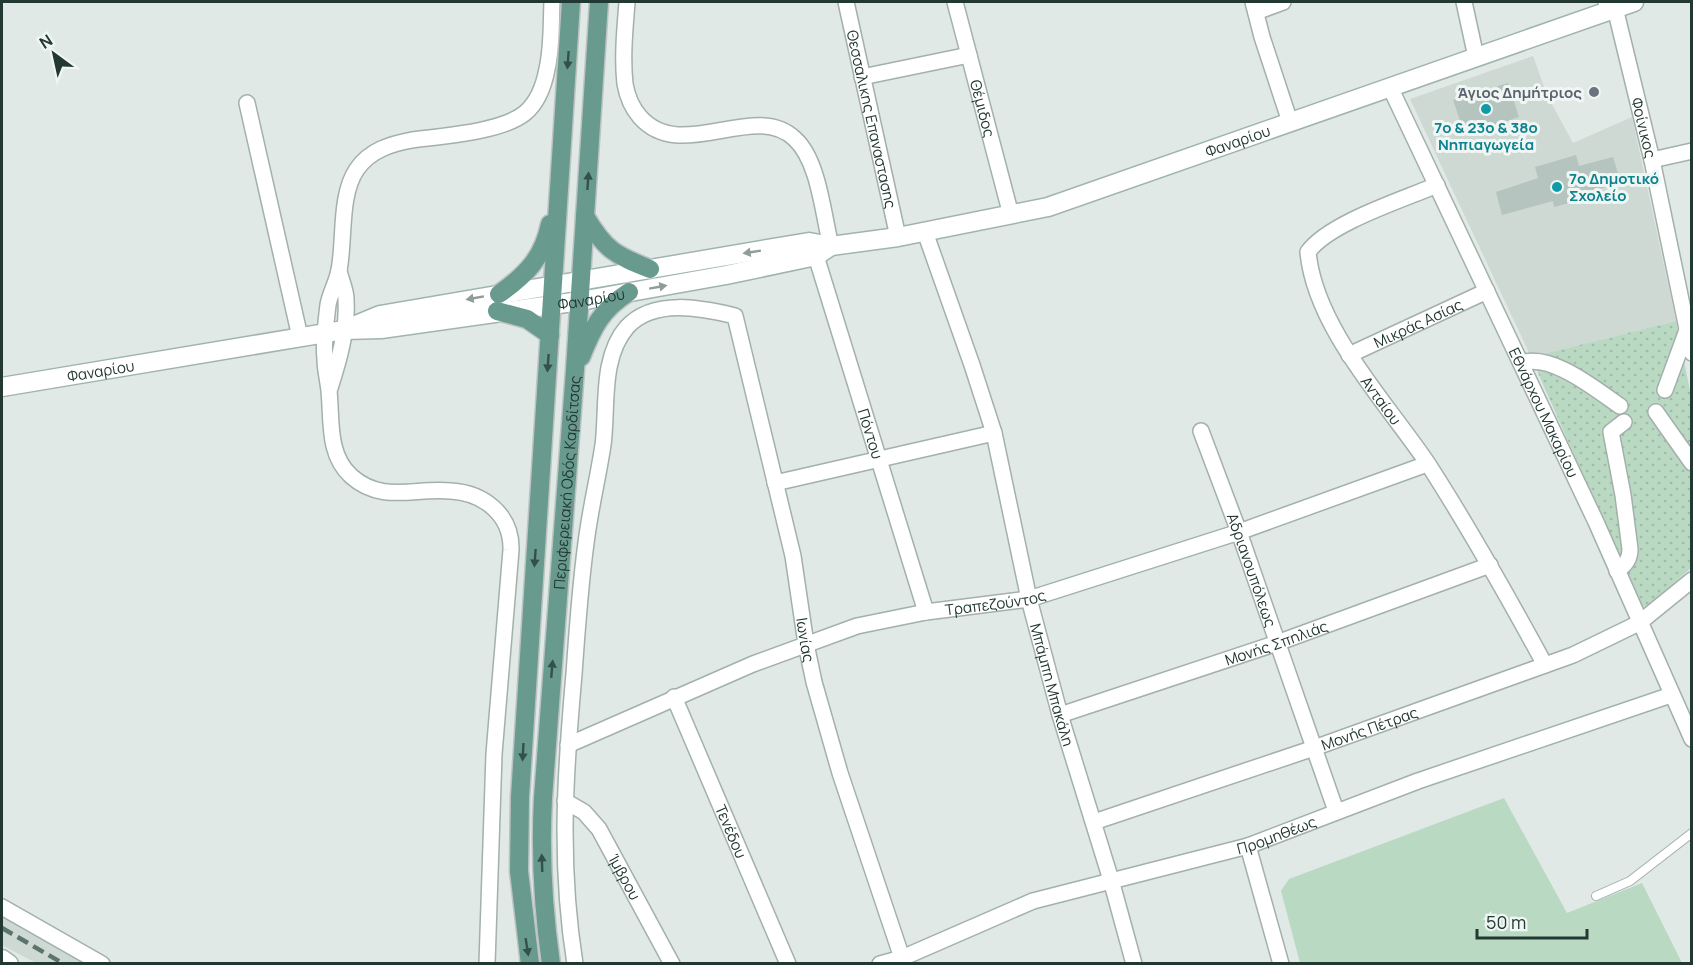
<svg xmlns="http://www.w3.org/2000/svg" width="1693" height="965" viewBox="0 0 1693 965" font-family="Manrope,sans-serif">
  <defs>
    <pattern id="grass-dots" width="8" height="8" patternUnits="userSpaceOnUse" patternTransform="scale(1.5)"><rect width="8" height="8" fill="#bad9c2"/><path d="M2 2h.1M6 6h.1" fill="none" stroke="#a0bba7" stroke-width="1.8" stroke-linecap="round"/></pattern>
  </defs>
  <rect width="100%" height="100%" fill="#e0e9e5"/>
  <g fill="#ced9d4">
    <polygon points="1533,56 1547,95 1573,143 1632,117 1676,321 1531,357 1410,99"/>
    <polygon points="2,916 25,930 86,963 36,963 2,945"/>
  </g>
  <polygon fill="url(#grass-dots)" points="1676,321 1691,396 1691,568 1649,605 1641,607 1531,357"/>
  <polygon fill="#bad9c2" points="1504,798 1567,913 1642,883 1682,963 1300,963 1281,891 1289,879"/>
  <g fill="#b5c4be">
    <polygon points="1508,83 1519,117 1465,135 1453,100"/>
    <polygon points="1576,155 1579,166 1613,157 1621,183 1572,196 1573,202 1554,207 1553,201 1502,215 1496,192 1538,178 1535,167"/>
  </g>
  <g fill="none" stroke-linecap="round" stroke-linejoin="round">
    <g stroke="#a3b0ac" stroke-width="10">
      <polyline id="lane" points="1596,896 1630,881 1692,833"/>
    </g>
    <g stroke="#a3b0ac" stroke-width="18">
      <g id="street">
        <path d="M627 2C625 28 622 57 625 84 627 95 632 108 640 117 681 164 755 100 795 139 819 161 823 215 831 246"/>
        <path id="s1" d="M846 2 898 237"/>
        <path id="s2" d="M955 2 1011 215"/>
        <polyline points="1253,2 1262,37 1290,122"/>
        <polyline points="1464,2 1476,57"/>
        <path id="s3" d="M1606 2 1615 8 1652 160 1692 353"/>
        <polyline points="1256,12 1283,2"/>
        <polyline points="862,77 969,55"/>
        <path id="s4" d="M1390 87 1596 522 1692 739"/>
        <polyline points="247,103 300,337"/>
        <polyline points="1652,160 1692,151"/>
        <path id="s5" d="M1437 185C1402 200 1329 223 1308 252 1315 328 1387 403 1428 464 1470 529 1508 597 1545 665"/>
        <path id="s6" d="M925 232 972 365 994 433 1029 599 1060 715 1111 880 1134 964"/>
        <path id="s7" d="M816 256 926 612"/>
        <path id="s8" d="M1349 355 1487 291"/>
        <path d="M1521 363C1552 353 1595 389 1620 406"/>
        <path d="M330 388C339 360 348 329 346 299 346 290 341 280 339 271"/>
        <polyline points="1665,390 1687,330"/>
        <polyline points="1656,412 1692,463"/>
        <path id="s9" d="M1201 431 1239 532 1336 811"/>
        <polyline points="775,483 994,433"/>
        <path d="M1617 571C1625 565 1630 560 1630 549L1623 495 1611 432 1624 422"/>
        <path id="s10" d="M674 697 788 964"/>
        <path id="s11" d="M1060 715 1277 643 1490 565"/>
        <path id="s12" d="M568 745 753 664 857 626 926 612 1029 599 1239 532 1427 464"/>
        <path id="s13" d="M565 801 584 812 599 829 672 964"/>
        <path id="s14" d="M1094 822 1314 748 1573 655 1639 623 1692 580"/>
        <polyline points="1248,846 1281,964"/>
        <polyline points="2,907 102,964"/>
        <path d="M487 964 494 754 511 550C512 515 484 493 451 491 416 487 382 504 351 476 327 454 332 420 329 391 328 380 325 370 325 359 323 342 326 322 328 305 330 293 337 282 339 270 345 240 339 195 357 169 370 150 391 144 412 140 442 136 502 132 525 113 537 103 544 85 547 69 552 47 551 24 552 2"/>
        <path id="s15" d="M575 964C559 864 565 774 574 674 577 631 580 587 586 543 590 510 598 478 603 445 608 408 600 358 627 327 654 298 701 308 735 316L793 556 806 644 814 682 840 773 902 958"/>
        <path id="s16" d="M880 964 902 958 1033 901 1248 846 1418 781 1671 695"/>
      </g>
    </g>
    <g stroke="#a0b4ad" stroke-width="21">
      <g id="secondary">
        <path id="s17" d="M344 330 380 315 809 242 831 246 898 237 1048 207 1634 2"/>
        <path id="s18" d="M2 387 344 330 381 329 580 301 726 275 816 256 831 246"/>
        <polyline points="2,959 9,964"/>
      </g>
    </g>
    <g stroke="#bdc3c2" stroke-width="21">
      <g id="primary">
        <path d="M585 216C605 250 615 255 650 269"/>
        <path d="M499 294C526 275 543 258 550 224"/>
        <polyline points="497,311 527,319 550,335"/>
        <path d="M581 357C593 327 601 310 629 292"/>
        <polyline points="530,964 519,871 520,797 571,2"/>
        <path id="s19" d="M551 964C543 908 540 854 543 798L575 370 599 2"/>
      </g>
    </g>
    <use href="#lane" stroke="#fff" stroke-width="8"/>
    <use href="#street" stroke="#fff" stroke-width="15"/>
    <use href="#secondary" stroke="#fff" stroke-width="18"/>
    <use href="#primary" stroke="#689b8e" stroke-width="18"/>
    <polyline stroke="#5c746d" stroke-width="4.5" stroke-dasharray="12 6" stroke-linecap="butt" points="2,928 64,964"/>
  </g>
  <defs><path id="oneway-solid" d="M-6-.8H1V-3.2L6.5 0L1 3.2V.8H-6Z" transform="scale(1.5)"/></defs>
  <g fill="#345149">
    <use href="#oneway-solid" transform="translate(568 60) rotate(94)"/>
    <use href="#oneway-solid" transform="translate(588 181) rotate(-86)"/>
    <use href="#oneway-solid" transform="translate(548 363) rotate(94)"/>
    <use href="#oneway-solid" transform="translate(535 558) rotate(94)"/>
    <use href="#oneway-solid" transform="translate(552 669) rotate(-85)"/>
    <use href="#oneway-solid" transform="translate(523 752) rotate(93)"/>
    <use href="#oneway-solid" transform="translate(542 863) rotate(-92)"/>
    <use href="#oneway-solid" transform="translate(527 947) rotate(81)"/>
  </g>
  <g fill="#909c98">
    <use href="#oneway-solid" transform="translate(752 252) rotate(171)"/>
    <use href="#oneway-solid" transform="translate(658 287) rotate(-10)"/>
    <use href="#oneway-solid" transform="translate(475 298) rotate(170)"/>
  </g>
  <circle fill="#6b7280" stroke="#f0f6f3" stroke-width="2" cx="1594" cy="92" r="6"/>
  <g fill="#0f9aa8" stroke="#f0f6f3" stroke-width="2">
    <circle cx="1486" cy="109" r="6"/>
    <circle cx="1557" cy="187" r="6"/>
  </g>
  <g text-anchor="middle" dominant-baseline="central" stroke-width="6" stroke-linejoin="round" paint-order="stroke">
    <g font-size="15" font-weight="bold" fill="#5b616d" stroke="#f0f6f3" text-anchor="end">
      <text x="1582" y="92">Άγιος Δημήτριος</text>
    </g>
    <g font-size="15" fill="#223832" stroke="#f0f6f3">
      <text stroke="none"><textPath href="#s2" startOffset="110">Θέμιδος</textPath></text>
      <text stroke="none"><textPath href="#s1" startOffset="120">Θεσσαλικης Επαναστασης</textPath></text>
      <text stroke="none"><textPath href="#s3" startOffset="134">Φοίνικος</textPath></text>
      <text stroke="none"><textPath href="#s17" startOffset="918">Φαναρίου</textPath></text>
      <text stroke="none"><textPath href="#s18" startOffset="596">Φαναρίου</textPath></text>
      <text stroke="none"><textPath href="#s8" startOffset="76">Μικράς Ασίας</textPath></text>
      <text stroke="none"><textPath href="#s18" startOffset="100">Φαναρίου</textPath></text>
      <text stroke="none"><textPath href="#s5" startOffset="314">Ανταίου</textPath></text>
      <text stroke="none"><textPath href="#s4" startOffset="360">Εθνάρχου Μακαρίου</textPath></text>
      <text stroke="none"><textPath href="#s7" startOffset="186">Πόντου</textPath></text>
      <text stroke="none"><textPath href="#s19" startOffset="483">Περιφερειακή Οδός Καρδίτσας</textPath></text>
      <text stroke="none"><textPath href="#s9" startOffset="148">Αδριανουπόλεως</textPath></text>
      <text stroke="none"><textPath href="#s12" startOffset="453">Τραπεζούντος</textPath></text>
      <text stroke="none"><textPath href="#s15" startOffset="1090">Ιωνίας</textPath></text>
      <text stroke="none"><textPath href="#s11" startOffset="228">Μονής Σπηλιάς</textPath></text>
      <text stroke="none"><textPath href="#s6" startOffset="471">Μπάμπη Μπακάλη</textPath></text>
      <text stroke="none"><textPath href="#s14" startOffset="291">Μονής Πέτρας</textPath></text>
      <text stroke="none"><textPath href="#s10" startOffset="146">Τενέδου</textPath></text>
      <text stroke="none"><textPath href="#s16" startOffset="418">Προμηθέως</textPath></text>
      <text stroke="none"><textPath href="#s13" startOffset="99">Ίμβρου</textPath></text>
    </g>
    <g font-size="15" font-weight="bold" fill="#0d838f" stroke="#f0f6f3">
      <text x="1486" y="127">7ο &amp; 23ο &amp; 38ο<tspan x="1486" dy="17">Νηπιαγωγεία</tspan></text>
      <text x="1569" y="178" text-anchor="start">7ο Δημοτικό<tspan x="1569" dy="17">Σχολείο</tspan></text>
    </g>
  </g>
  <rect width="1693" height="965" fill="none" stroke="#223832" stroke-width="6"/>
  <g transform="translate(54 54) rotate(327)" stroke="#f0f6f3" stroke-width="4.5" paint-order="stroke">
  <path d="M0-4.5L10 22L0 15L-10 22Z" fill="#223832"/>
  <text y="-9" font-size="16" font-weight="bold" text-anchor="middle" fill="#223832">N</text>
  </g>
  <path d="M1477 929v9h110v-9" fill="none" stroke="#223832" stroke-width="3"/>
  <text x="1486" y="929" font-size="18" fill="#223832" stroke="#f0f6f3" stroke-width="4.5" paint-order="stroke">50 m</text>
</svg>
